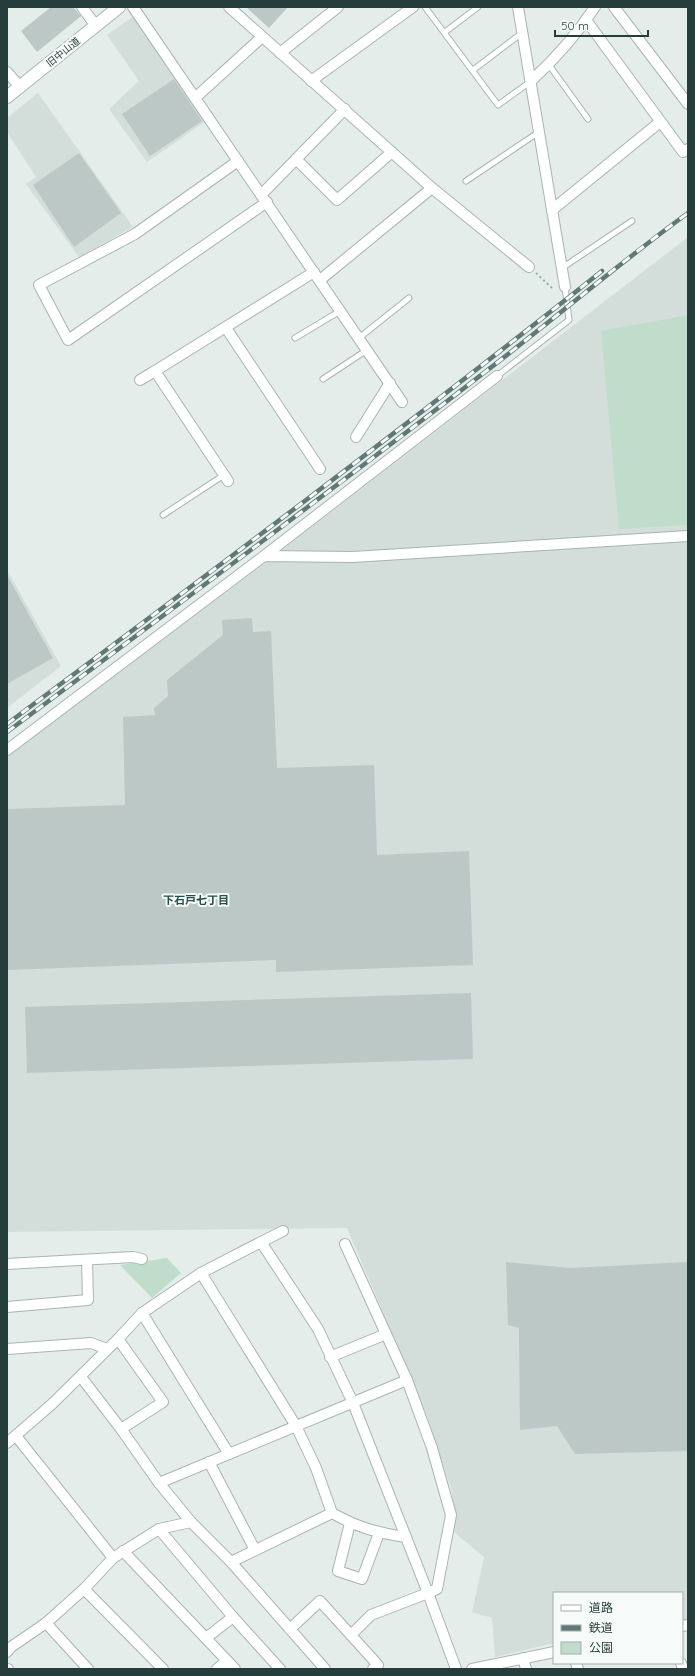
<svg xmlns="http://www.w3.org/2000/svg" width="695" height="1676" viewBox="0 0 695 1676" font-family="Quicksand,'Noto Sans JP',sans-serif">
  <rect width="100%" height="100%" fill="#e5edeb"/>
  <g fill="#d3ddda">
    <polygon points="134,16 206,121 147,162 109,109 139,81 107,35"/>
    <polygon points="38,93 133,227 79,257 26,184 36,177 7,132 7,118"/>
    <polygon points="688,237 688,1622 682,1622 682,1593 554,1593 554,1643 495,1657 492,1618 472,1612 484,1557 454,1532 452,1491 426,1413 347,1228 7,1232 7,756 252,573"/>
    <polygon points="7,570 61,666 7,708"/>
  </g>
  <g fill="#c0ddcc">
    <polygon points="688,315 688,525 619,529 601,331"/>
    <polygon points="167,1258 181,1273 152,1298 120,1265"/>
  </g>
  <g fill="#bbc8c5">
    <polygon points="51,7 73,7 81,16 37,52 21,31"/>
    <polygon points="246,7 288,7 269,28"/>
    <polygon points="174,79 202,121 150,156 122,114"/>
    <polygon points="79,153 121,213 74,247 33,185"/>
    <polygon points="7,575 53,658 7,684"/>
    <polygon points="252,618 253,632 271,631 277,768 374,765 377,855 469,851 473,965 276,972 276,960 7,970 7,809 125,805 123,717 155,715 154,708 168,696 167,680 223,635 222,620"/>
    <polygon points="471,993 473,1059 27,1073 25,1007"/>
    <polygon points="506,1262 570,1268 688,1262 688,1451 575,1454 557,1426 520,1430 519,1328 508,1325"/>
  </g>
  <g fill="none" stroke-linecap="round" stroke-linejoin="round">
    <g stroke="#a8b5b3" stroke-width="7">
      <g id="lane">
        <polyline points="425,7 498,105 530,82"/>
        <polyline points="445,32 478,7"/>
        <polyline points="549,65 588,119"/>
        <polyline points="473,70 522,33"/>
        <polyline points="466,181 539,132"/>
        <polyline points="562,268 632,221"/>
        <polyline points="295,338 340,311"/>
        <polyline points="359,338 409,298"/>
        <polyline points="497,376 569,320 565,287"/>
        <polyline points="323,379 367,350"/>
        <polyline points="163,515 224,475"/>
      </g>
    </g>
    <g stroke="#a8b5b3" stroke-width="12">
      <g id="street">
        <polyline points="82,7 96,26"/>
        <polyline points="133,7 402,402"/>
        <polyline points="229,7 432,188 529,267"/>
        <polyline points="518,7 565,287"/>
        <polyline points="614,7 688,104"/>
        <polyline points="586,20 683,152 688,149"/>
        <polyline points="280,53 338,7"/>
        <polyline points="7,72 20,87"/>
        <polyline points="311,81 413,7"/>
        <path d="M531 81C555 59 577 34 595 7"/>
        <polyline points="195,98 262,37"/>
        <polyline points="296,159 337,200 392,152"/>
        <polyline points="238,161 135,234 39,285 68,340 267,202"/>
        <polyline points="261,195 345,109"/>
        <polyline points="552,210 660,122"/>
        <polyline points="320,280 432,188"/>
        <polyline points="226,328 320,469"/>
        <polyline points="140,380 155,371"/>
        <polyline points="356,437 390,383"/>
        <polyline points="228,481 155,371 314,272"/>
        <polyline points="264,556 497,376"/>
        <polyline points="7,750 264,556 353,557 688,536"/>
        <polyline points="261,1242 283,1231"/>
        <polyline points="345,1244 407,1380 432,1448 451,1515 437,1589 428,1593 456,1669"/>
        <polyline points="7,1264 133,1257 142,1259"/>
        <path d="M201 1273 296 1426 316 1468 332 1513C357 1527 377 1533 406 1537"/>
        <polyline points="7,1307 88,1300 87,1260"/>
        <polyline points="142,1313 229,1454"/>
        <polyline points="118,1339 163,1402 121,1429"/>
        <polyline points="7,1349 91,1343 107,1349"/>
        <polyline points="330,1357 386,1334"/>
        <polyline points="81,1377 121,1429 159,1483 191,1522 231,1562 325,1669"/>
        <polyline points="16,1436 113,1558"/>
        <polyline points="7,1443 52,1404 118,1339 142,1313 201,1273 261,1242 318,1329 353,1403 428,1593 371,1615 351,1635"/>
        <polyline points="209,1462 255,1550"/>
        <polyline points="159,1483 407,1380"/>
        <polyline points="350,1523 338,1571 362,1579 379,1533"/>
        <polyline points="159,1529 233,1617 280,1669"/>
        <polyline points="123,1551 235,1669"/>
        <polyline points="231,1562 332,1513"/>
        <polyline points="84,1589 163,1669"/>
        <polyline points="46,1623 88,1669"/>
        <polyline points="682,1626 688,1625"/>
        <polyline points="290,1629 320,1601 378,1665 373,1669"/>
        <polyline points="206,1638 233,1617"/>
        <polyline points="7,1652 11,1647 46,1623 84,1589 113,1558 159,1529 191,1522"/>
        <polyline points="523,1658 526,1669"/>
        <polyline points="576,1663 578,1669"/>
        <polyline points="681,1663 683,1669"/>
        <polyline points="7,1669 8,1669"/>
        <polyline points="217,1669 227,1661"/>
        <polyline points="472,1669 554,1652"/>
      </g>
    </g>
    <g stroke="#a4b8b4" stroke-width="14">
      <polyline id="secondary" points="7,97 119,7"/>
    </g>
    <polyline stroke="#88afa9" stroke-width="2" stroke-dasharray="2 3" stroke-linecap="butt" points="536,273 553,289"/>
    <use href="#lane" stroke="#fff" stroke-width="5"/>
    <use href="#street" stroke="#fff" stroke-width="10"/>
    <use href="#secondary" stroke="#fff" stroke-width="12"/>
    <g stroke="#607977" stroke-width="4.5">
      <g id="rail">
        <path d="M7 724C207 575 407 426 602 271"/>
        <path d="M7 732C167 613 327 494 485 372 553 320 618 264 688 213"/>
      </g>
    </g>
    <use href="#rail" stroke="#f6faf8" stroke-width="3" stroke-dasharray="9" stroke-linecap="butt"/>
  </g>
  <g text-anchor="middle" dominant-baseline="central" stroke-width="4" stroke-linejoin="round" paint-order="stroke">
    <g font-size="10" fill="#253e3b" stroke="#f6faf8">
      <text transform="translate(63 52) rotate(-39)">旧中山道</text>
    </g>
    <g font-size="11" font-weight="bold" fill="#224f4b" stroke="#f6faf8">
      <text x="196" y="900">下石戸七丁目</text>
    </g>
  </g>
  <rect width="695" height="1676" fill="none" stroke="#253e3b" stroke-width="16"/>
  <rect x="553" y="1592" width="130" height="72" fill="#f6faf8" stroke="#a2afac"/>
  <rect x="561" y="1605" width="20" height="6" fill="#ffffff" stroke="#a2afac"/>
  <text x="589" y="1612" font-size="12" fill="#253e3b">道路</text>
  <rect x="561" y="1625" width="20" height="6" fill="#607977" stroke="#a2afac"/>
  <text x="589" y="1632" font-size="12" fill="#253e3b">鉄道</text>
  <rect x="561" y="1642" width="20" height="12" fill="#c0ddcc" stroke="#a2afac"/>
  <text x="589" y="1652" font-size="12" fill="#253e3b">公園</text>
  <path d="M555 30v6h93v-6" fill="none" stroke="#253e3b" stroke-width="2"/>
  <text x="561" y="30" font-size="12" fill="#253e3b" stroke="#f6faf8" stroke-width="3" paint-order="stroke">50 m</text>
</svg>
